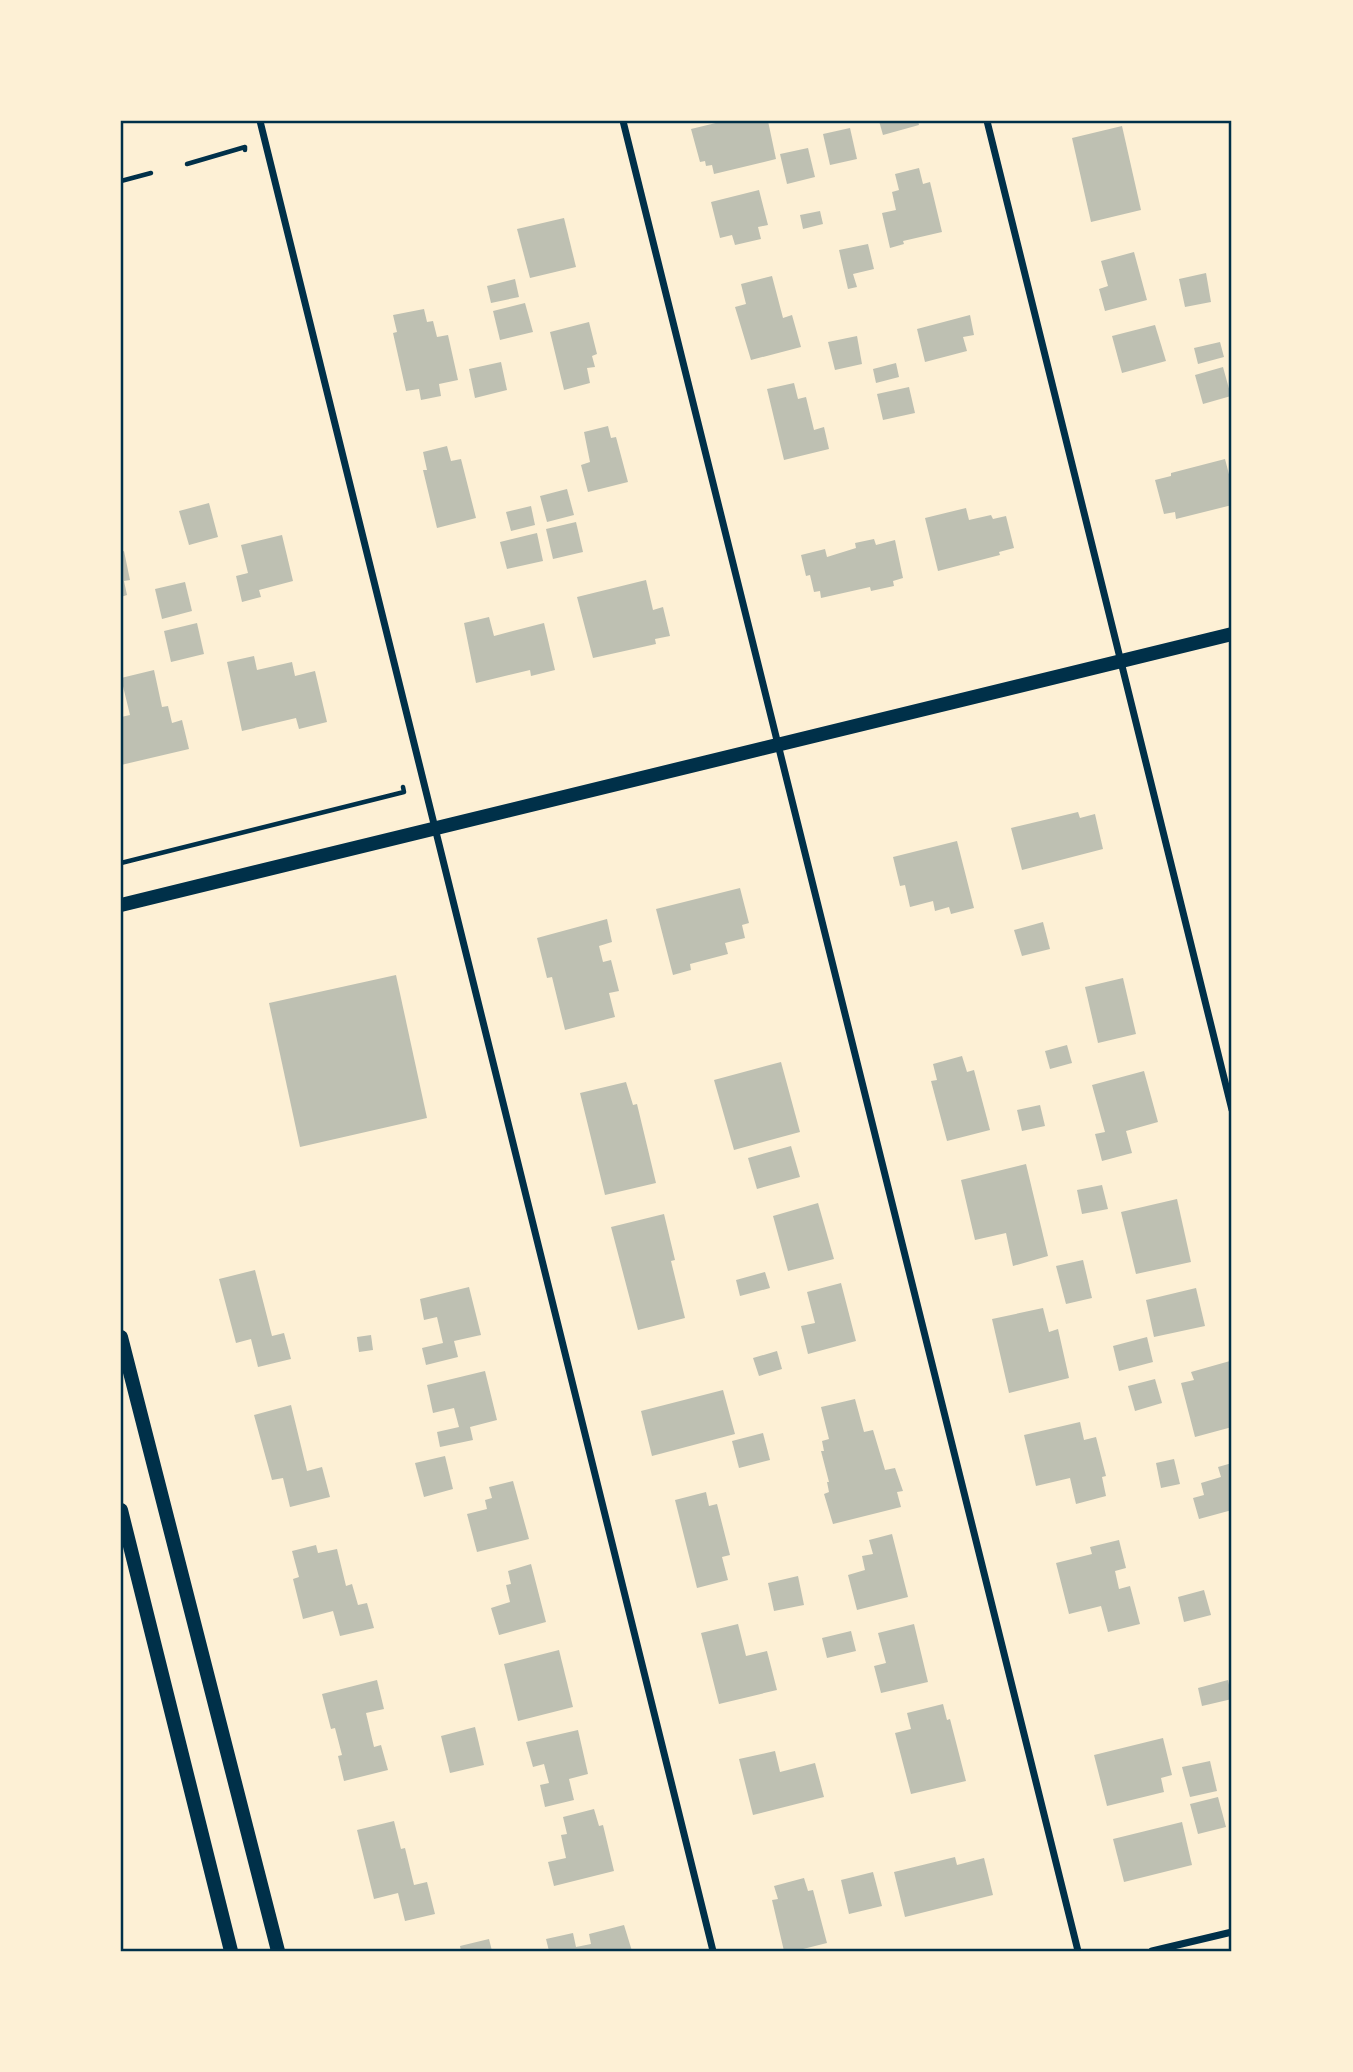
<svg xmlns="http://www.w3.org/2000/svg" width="1353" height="2072" viewBox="0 0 1353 2072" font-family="Helvetica,sans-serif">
  <rect width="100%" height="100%" fill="#fdf0d5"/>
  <g fill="#bec0b2">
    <polygon points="724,121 768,121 776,159 714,174 712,165 706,166 705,161 700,162 691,129"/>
    <polygon points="879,121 918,121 919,125 883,135"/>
    <polygon points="1122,126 1141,210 1091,222 1072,138"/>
    <polygon points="850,128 857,159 830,165 823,134"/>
    <polygon points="808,148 815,177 787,184 780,154"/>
    <polygon points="919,168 923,184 930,182 942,232 903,241 904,244 890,248 882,213 896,210 892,192 899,190 895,174"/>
    <polygon points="759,190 768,225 758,227 761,239 735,245 732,235 720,238 711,202"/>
    <polygon points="820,211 823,224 803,229 800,215"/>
    <polygon points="564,218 576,267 530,278 517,229"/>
    <polygon points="868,244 874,269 853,274 857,287 848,289 839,250"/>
    <polygon points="1134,252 1147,300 1105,311 1099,289 1108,286 1101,261"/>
    <polygon points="1206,273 1211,302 1185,307 1179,279"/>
    <polygon points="772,276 783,318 792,315 801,347 751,360 735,307 746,304 741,284"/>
    <polygon points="515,279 519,297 491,303 487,286"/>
    <polygon points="525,303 533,332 500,340 493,311"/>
    <polygon points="424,309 427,322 433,321 437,337 448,335 458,380 439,384 441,396 421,400 419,389 406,391 393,333 397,332 393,315"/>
    <polygon points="970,315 974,335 963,337 967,351 925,362 917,329"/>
    <polygon points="589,322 597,354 592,356 595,367 587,368 590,383 564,390 550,332"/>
    <polygon points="1155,325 1166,361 1122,373 1112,336"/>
    <polygon points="857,336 862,364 835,370 828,342"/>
    <polygon points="1220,342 1224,357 1198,364 1194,348"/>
    <polygon points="501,362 507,390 475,398 469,369"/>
    <polygon points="896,363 899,377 876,383 873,369"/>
    <polygon points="1223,367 1231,396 1203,404 1195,375"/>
    <polygon points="794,383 798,399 806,397 814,430 824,427 829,449 784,460 767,389"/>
    <polygon points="909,387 915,413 883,420 877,394"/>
    <polygon points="608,426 611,438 616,437 628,482 588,492 581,465 590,462 584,432"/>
    <polygon points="447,446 451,461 461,459 476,518 437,528 423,470 427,470 423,452"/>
    <polygon points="1225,459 1232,486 1232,505 1176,519 1175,512 1164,514 1155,480 1171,476 1171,473"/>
    <polygon points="567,489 574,515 547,522 540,496"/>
    <polygon points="209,503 218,537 189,545 179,511"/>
    <polygon points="531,506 535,525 511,531 506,512"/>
    <polygon points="966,508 969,520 991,515 993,519 1006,516 1014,548 999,552 1000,555 938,571 925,518"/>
    <polygon points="576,522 583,552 553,559 546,529"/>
    <polygon points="537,533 543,561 507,569 500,542"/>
    <polygon points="282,535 293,581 259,590 261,597 242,602 236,576 248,573 241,545"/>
    <polygon points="874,539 876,545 895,540 903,578 893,581 894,586 871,591 870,587 821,598 820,591 814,592 810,575 806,576 801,555 825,549 827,557 856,548 855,543"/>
    <polygon points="124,551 130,580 124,581 127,595 121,597 121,552"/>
    <polygon points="646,580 653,610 663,607 670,636 655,639 656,644 593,658 577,597"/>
    <polygon points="185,582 192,611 162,619 155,589"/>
    <polygon points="489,617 494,636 544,623 555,670 531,676 530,670 476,683 464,623"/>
    <polygon points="197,623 204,654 171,662 164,631"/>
    <polygon points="254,656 257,670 292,662 295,676 315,671 327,722 299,729 296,718 242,731 227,662"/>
    <polygon points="154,670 162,707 168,706 172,723 182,720 189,749 121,765 121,717 130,715 121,678"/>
    <polygon points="1078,812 1080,818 1095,814 1103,849 1022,870 1011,828"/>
    <polygon points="957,841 974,908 951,914 949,907 935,911 933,901 910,907 905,885 900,886 893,857"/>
    <polygon points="740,888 749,923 742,925 745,938 725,943 728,954 690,964 691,970 673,975 656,909"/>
    <polygon points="607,919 612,942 599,946 603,962 611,960 619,991 609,993 615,1017 565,1030 552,977 547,978 537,938"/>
    <polygon points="1043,922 1050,949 1022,956 1014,930"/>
    <polygon points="396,975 427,1118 300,1147 269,1003"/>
    <polygon points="1123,978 1136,1034 1098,1043 1085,987"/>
    <polygon points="1067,1045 1072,1063 1050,1069 1045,1051"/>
    <polygon points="962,1056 967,1072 974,1070 990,1130 947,1141 931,1081 937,1080 933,1064"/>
    <polygon points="781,1062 800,1132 734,1150 714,1080"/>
    <polygon points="1144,1071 1158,1122 1126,1131 1132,1153 1102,1161 1095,1134 1105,1132 1092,1085"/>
    <polygon points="626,1082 633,1105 637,1104 656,1183 605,1195 580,1093"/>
    <polygon points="1040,1105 1045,1126 1022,1131 1017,1110"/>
    <polygon points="791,1146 800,1177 757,1189 748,1158"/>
    <polygon points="1026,1164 1048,1256 1013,1266 1006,1233 975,1240 961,1180"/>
    <polygon points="1102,1185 1108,1209 1082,1214 1077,1190"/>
    <polygon points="1177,1199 1191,1262 1136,1274 1121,1212"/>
    <polygon points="818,1203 834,1259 788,1271 773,1216"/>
    <polygon points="664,1214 675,1260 671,1261 685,1318 638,1330 611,1227"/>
    <polygon points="1083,1260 1092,1298 1066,1304 1056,1266"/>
    <polygon points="255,1270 272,1336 284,1333 291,1359 258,1367 251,1339 236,1343 219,1279"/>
    <polygon points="765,1272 770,1288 740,1296 736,1280"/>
    <polygon points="841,1283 856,1341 808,1354 801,1326 815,1323 807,1292"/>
    <polygon points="469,1287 481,1335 454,1341 458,1357 426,1365 422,1348 443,1343 437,1317 424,1320 420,1299"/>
    <polygon points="1196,1288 1205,1326 1154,1337 1146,1300"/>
    <polygon points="1043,1308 1049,1332 1058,1329 1069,1378 1009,1393 992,1319"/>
    <polygon points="371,1335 373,1350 359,1352 357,1337"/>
    <polygon points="1147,1337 1153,1362 1119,1371 1113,1346"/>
    <polygon points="777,1351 782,1369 759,1376 753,1358"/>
    <polygon points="1230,1361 1232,1427 1195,1437 1181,1383 1194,1380 1191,1372"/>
    <polygon points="485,1371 497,1420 470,1427 473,1440 440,1447 437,1432 459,1427 454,1408 433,1413 427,1385"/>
    <polygon points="1155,1379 1162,1403 1135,1411 1128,1386"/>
    <polygon points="723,1390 735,1434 652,1456 641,1411"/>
    <polygon points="855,1399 864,1432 873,1430 885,1470 895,1468 903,1491 897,1492 901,1507 833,1524 824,1494 829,1492 827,1482 829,1482 821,1451 824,1451 822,1441 829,1439 821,1407"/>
    <polygon points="291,1405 307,1471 322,1467 330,1497 290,1507 283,1478 272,1480 254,1415"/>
    <polygon points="1080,1422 1084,1440 1096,1437 1106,1476 1102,1477 1106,1496 1076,1504 1070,1478 1036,1486 1024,1435"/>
    <polygon points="763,1433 770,1460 739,1468 732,1441"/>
    <polygon points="445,1456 453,1489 424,1497 415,1463"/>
    <polygon points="1174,1459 1180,1484 1161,1488 1156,1463"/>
    <polygon points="1232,1463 1232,1510 1199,1519 1193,1498 1204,1495 1201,1483 1221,1477 1218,1467"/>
    <polygon points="513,1481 529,1539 477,1552 467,1514 487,1509 485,1500 492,1498 489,1487"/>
    <polygon points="706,1492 709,1506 717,1504 730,1555 722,1557 728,1580 697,1588 675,1500"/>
    <polygon points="892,1534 908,1597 857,1610 848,1575 865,1570 862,1556 873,1554 869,1540"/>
    <polygon points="1119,1540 1126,1568 1115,1571 1119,1589 1130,1586 1140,1624 1108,1632 1101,1606 1069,1614 1056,1563 1092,1554 1090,1547"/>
    <polygon points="316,1545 318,1553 337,1549 346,1586 352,1584 358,1605 367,1603 374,1628 340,1636 333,1611 303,1619 293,1579 299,1577 292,1551"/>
    <polygon points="531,1564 546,1622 499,1635 491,1608 510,1602 506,1585 511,1584 508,1571"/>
    <polygon points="798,1576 804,1605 774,1611 768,1583"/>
    <polygon points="1204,1590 1211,1615 1184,1622 1178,1597"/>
    <polygon points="738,1624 746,1656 767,1651 777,1690 719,1704 701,1633"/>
    <polygon points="914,1624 928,1682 881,1693 874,1666 886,1663 878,1633"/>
    <polygon points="851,1631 856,1651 827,1658 822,1638"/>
    <polygon points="559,1650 573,1707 518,1721 504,1664"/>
    <polygon points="377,1680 384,1709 366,1713 374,1747 381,1745 388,1770 344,1781 338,1756 342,1755 335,1728 331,1729 322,1694"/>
    <polygon points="1228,1680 1232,1699 1202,1706 1198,1688"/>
    <polygon points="943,1704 947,1720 950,1719 966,1781 911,1794 895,1733 911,1729 907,1713"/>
    <polygon points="475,1727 484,1765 450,1773 441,1736"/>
    <polygon points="578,1730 588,1774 569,1779 574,1800 545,1807 540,1785 549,1783 544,1764 533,1767 526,1742"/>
    <polygon points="1163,1738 1172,1775 1161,1778 1164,1792 1107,1806 1094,1755"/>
    <polygon points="775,1751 780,1772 815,1763 824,1797 753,1815 739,1759"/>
    <polygon points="1210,1761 1217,1791 1190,1797 1182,1767"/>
    <polygon points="1218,1797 1226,1827 1198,1834 1190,1804"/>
    <polygon points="594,1809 599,1826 603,1825 614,1871 554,1886 548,1862 566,1858 561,1835 567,1834 563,1817"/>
    <polygon points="394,1821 401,1849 405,1848 414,1885 427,1882 435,1914 405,1921 398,1893 374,1899 357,1830"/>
    <polygon points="1182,1822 1192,1865 1124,1882 1113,1839"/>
    <polygon points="955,1857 957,1865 984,1858 993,1895 905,1917 894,1872"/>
    <polygon points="873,1872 882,1906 849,1914 841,1880"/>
    <polygon points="804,1878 808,1891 813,1890 827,1943 795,1951 784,1951 772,1900 778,1899 774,1886"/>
    <polygon points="624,1925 632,1951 549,1951 546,1939 573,1933 576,1947 591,1944 589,1934"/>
    <polygon points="489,1939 492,1951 461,1951 460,1946"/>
  </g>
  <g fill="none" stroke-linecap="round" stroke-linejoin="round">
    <g stroke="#003049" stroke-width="4.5">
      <polyline points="187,164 245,147 245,150"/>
      <polyline points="121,181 151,173"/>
      <polyline points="121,863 404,792 403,787"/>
    </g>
    <g stroke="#003049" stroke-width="7">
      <polyline points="260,121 713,1951"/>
      <polyline points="623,121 1078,1951"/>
      <polyline points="987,121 1232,1110"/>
      <polyline points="1152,1951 1232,1932"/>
    </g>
    <g stroke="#003049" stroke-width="14">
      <polyline points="121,905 1232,634"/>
      <polyline points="121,1337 278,1951"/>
      <polyline points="121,1510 231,1951"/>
    </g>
  </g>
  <rect width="1353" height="2072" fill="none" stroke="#fdf0d5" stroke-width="245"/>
  <rect x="122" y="122" width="1108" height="1828" fill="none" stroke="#003049" stroke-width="2.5"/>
</svg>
